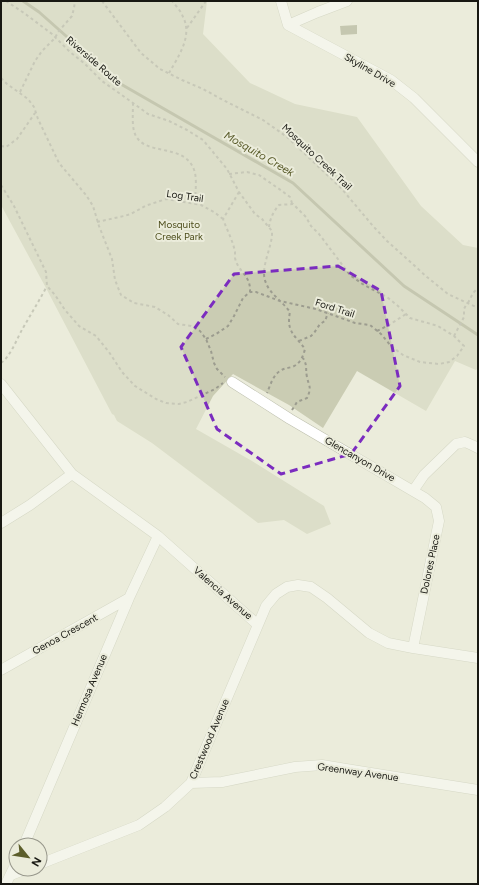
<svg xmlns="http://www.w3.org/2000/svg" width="479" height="885" font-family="Figtree,sans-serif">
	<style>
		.green { fill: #caccb3 }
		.water { fill: #989a7d }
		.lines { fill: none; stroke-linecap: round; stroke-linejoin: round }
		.stream { stroke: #989a7d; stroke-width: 3 }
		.street-casing { stroke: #bdbfae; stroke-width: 11 }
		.path { stroke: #9c9c8f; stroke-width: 2; stroke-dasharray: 3 3; stroke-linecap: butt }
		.street { stroke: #fff; stroke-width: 10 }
		.marked { fill: none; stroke: #7b2cbf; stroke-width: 3; stroke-dasharray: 8 5; stroke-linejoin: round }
		.labels { text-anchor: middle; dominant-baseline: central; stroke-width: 4; stroke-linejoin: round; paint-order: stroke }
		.street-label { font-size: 10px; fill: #181812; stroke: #ebecdb }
		.park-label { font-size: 10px; fill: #4f501e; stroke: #ebecdb }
		.water-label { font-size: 11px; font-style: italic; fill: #565826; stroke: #ebecdb }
	</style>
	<rect width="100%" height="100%" fill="#ebecdb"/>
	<path class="green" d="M1,1H207L203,34L250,83L295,104L357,117L421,206L463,245L478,248V368L476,370L455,361L426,411L357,371L323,428L289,405L233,374L213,396L196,429L252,461L324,506L331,524L307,534L284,520L258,523L152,443L117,421L114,415L112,414L46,288L1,205Z"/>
	<path class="water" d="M357,25V34L341,35L340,26Z"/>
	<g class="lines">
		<path class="stream" d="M23,1L39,12L119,83L293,183L404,286L478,335"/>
		<defs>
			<path id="street" d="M281,1L288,25L391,80L414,98L478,162
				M288,25L318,12L347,1
				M232,382L290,419L413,491L424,475L456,444L465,442L472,445L478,448
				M1,384L72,474L158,536L258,625
				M1,523L30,505L72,474
				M413,648L439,521L436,507L425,498L413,491
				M1,670L129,598
				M191,783L222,782L295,767L322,765L377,774L478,790
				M24,845L129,598L158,536
				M40,864L139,825L165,807L191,783L266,606L276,594L287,587L298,585L311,587L327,598L369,633L388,643L413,648L478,658
				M11,875L26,869
				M6,884L16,863"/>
		</defs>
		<use href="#street" class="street-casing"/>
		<path class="path" d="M6,1L24,13L52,34L70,52L84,63L102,81L133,103L148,114L169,121L187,130L203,140L227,169L239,192L255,214L262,219L272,231C273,247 259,268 266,283C270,294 283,302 290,312C286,332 295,335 305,349C303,357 300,364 292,367C288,368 284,368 280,371C273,375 270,386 267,393
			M102,1L141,53L160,69L182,80L203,89L223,100L263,120L287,137L341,188L373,226L387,241L427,277L448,294L478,308
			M187,28L206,1
			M169,73C178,57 193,36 183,17C181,11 176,6 172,1
			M1,78L7,84L28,99L34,107L38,119L59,163L86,195L93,206L99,226L112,259L115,280L121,295L134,303L155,307L168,315L178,324L191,326L200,331L206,339L211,351L214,363L217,369L225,377
			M20,92L35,61L42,51L55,38L58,32L72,16L74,8L75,1
			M133,103C133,111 132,124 134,131C141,159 187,140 195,173C197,183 195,194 195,204
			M1,146L6,147L17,139L35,113
			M229,174L247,172L259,175L282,191L290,197L292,203
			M1,185L14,206L46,272L47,286L55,295L65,310L79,326L96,336L109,352L122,372L135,386L156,399L166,403L179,404L187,402L200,396L215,389L223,383
			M239,192L223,219C227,230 233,241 235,252C235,254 235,256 235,258C238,272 251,275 250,292
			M97,222L124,216L131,214L145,206L166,199L201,205L214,212L223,219
			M468,303L473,293L478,288
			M377,331L389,325L406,314
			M454,336L464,317V309L467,303
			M206,339L216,334L228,326L234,316L243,298L250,292H256L280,301L316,309L355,323L370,325L381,334L391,346L403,355L420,362L439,364L449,362L457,356L464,346L454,336L438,326L410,318L398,306L387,297L364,285L350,275L319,234L311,226L306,217L293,204L279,205C273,212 270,219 269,227
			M299,341L311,336L314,333L320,324L325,321L328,313
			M1,363C11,356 17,338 23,328C31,314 39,301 47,286
			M292,410L297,402L307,398C312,387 309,387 307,377C305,368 308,367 303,358"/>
		<use href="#street" class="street"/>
	</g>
	<path d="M0 0H479V885H0ZM338,266L381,291L400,386L351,454L281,474L217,429L181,347L234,274Z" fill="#ebecdb" fill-opacity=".55" fill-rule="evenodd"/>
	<path class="marked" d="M338,266L381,291L400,386L351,454L281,474L217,429L181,347L234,274Z"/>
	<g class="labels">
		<g class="street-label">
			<text transform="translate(94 61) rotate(41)">Riverside Route</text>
			<text transform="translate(370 70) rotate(30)">Skyline Drive</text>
			<text transform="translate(317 157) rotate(43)">Mosquito Creek Trail</text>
			<text transform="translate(185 196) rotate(8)">Log Trail</text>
			<text transform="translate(335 308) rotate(18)">Ford Trail</text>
			<text transform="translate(360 459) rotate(30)">Glencanyon Drive</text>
			<text transform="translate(430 564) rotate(-78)">Dolores Place</text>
			<text transform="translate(223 593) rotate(41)">Valencia Avenue</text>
			<text transform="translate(65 634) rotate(-29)">Genoa Crescent</text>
			<text transform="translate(89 690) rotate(-67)">Hermosa Avenue</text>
			<text transform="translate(209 739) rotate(-67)">Crestwood Avenue</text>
			<text transform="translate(358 772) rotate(8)">Greenway Avenue</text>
		</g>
		<g class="park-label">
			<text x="179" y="224">Mosquito<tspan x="179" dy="12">Creek Park</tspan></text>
		</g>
		<g class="water-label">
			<text transform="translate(259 154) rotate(30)">Mosquito Creek</text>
		</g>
	</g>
	<rect width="479" height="885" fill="none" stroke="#181812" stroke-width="4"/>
	<g transform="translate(28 857) rotate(120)"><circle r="19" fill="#ebecdb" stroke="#97978b"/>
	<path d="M0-3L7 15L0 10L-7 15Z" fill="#5c5e2b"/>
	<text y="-6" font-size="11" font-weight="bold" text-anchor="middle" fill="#181812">N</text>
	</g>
</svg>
